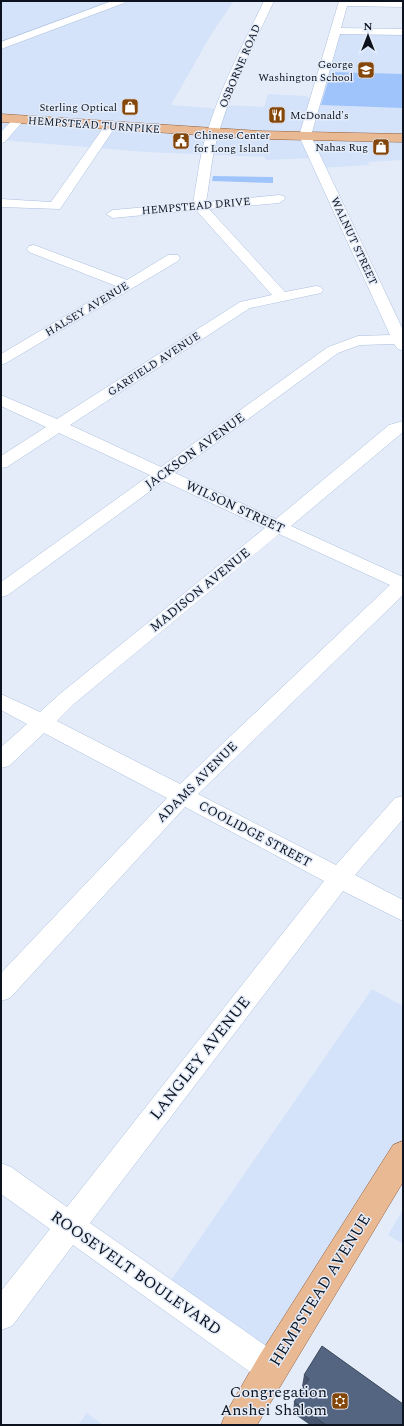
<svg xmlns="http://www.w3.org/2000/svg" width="404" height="1426" font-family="Spectral,serif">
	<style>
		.built { fill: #d4e3fa }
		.green { fill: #9fc3fb }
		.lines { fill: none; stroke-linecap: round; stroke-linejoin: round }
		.minor-casing { stroke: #abbfde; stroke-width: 1 }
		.major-casing { stroke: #92613d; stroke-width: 1 }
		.minor { fill: #fff; fill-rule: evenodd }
		.major { fill: #e9b994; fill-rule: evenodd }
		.wall { fill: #48576f }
		.building { fill: #546581; stroke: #3b475a }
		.labels { text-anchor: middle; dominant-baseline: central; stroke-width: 3; stroke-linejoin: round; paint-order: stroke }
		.far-poi-label { font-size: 11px; fill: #0c131e; stroke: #e4ecf9; text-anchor: end }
		.far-street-label { font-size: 11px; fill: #0c131e; stroke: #e4ecf9 }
		.street-label { font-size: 13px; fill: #0c131e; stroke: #e4ecf9 }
		.near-street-label { font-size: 16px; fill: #0c131e; stroke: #e4ecf9 }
		.near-poi-label { font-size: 16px; fill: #0c131e; stroke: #e4ecf9; text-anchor: end }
	</style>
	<rect width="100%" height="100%" fill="#e4ecf9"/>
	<path class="built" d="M1,1H234L212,33L171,105L223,109L224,105L264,107L268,94L306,96L319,106L340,32L403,34V160L368,162L369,165L321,168L315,158L266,160L264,157L146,152L1,140Z
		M372,989L403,1006V1147L269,1361L165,1289Z
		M403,1209V1244L388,1235Z
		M87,1413L103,1425H78Z"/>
	<path class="green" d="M331,72L403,74V108L321,105Z
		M213,176L273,177V183L212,181Z"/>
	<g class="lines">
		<defs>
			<path id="minor" d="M112,1H126L124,3L1,49V42Z
				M264,1H274C253,46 230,91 217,139C211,159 210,181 206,202L279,195L284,196L285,199L279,203L209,209L285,292L316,286L321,287L323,290L321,293L250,308L70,425L161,467L328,347L358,336L390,335L299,136L339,1H403V7L347,6L341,28L403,29V35L340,34L311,136L403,330V351L398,349L394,344L360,345L338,353L175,473L276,519L389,425L403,421V432L291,526L403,577V595L198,794L336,865L395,798L403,796V819L355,875L403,900V921L343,891L90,1223L282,1357L287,1368L282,1379L271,1384L260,1379L73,1245L12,1326L1,1330V1291L50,1229L1,1194V1163L11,1167L67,1207L324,881L185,807L10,998L1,1001V973L167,798L44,733L9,766L1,768V747L27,724L1,710V694L40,712L61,693L265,528L164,481L8,595L1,597V582L150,475L59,433L7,467L1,468V456L46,427L1,406V395L57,419L240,302L272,295L196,210L113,218L106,214L113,210L193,203C197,182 199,160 205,139C219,91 242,46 264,1ZM279,534L390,585L180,784L57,721L75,703Z
				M18,117L24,120L5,142L1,143V132L14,118Z
				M110,122L116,126L60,209L1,207V199L51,202L106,124Z
				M34,245L127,280L168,255H178L180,258L178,261L6,363L1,365V354L116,286L29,252L27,249L29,246Z"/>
			<path id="major" d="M1,114L260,131L403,134V142L260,139L1,122Z
				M403,1141V1182L257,1425H221L226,1413L259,1356L393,1145Z"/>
		</defs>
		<use href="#minor" class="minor-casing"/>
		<use href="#major" class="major-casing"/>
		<use href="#minor" class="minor"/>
		<use href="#major" class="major"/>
	</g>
	<path class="wall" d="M304,1375L403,1425H310L293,1413L294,1402L303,1387L302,1386Z"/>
	<path class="building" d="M322,1346L403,1404V1425H326L294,1402L309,1379L304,1375Z"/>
	<defs>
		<symbol id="school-square" viewBox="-11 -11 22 22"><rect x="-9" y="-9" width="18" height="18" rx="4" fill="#854709" stroke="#e4ecf9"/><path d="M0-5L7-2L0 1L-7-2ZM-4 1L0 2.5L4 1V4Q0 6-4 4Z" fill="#fff"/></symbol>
		<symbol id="shop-square" viewBox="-11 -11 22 22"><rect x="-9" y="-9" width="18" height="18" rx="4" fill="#854709" stroke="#e4ecf9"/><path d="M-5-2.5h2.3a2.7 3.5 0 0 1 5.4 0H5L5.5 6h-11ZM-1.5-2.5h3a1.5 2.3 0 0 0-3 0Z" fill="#fff"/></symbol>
		<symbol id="restaurant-square" viewBox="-11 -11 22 22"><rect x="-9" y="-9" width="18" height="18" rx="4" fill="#854709" stroke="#e4ecf9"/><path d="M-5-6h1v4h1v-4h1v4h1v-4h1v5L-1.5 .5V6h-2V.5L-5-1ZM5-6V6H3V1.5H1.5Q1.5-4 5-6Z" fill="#fff"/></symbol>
		<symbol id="civic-square" viewBox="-11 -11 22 22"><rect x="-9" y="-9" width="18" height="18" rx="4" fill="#854709" stroke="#e4ecf9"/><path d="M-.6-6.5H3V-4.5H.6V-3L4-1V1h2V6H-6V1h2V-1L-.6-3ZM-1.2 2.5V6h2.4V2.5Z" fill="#fff"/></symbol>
		<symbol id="synagogue-square" viewBox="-11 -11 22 22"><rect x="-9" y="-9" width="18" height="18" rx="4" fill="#854709" stroke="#e4ecf9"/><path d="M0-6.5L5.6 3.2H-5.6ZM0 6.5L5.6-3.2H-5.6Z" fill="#fff"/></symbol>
	</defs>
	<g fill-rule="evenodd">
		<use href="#school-square" x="356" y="60" width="20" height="20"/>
		<use href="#shop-square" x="120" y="97" width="20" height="20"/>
		<use href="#restaurant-square" x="267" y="105" width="20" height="20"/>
		<use href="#civic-square" x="171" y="131" width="20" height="20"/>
		<use href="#shop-square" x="371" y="137" width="20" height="20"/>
		<use href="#synagogue-square" x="330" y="1391" width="20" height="20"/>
	</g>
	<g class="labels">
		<g class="far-poi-label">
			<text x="353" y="64">George<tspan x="353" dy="13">Washington School</tspan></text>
			<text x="117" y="107">Sterling Optical</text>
			<text x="290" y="115" text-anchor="start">McDonald's</text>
			<text x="194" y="135" text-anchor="start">Chinese Center<tspan x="194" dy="13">for Long Island</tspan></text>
			<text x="368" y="147">Nahas Rug</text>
		</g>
		<g class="far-street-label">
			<text transform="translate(240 66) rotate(-67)">OSBORNE ROAD</text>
			<text transform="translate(94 125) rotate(4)">HEMPSTEAD TURNPIKE</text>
			<text transform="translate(196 206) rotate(-5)">HEMPSTEAD DRIVE</text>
			<text transform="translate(354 241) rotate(65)">WALNUT STREET</text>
			<text transform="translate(87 309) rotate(-31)">HALSEY AVENUE</text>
			<text transform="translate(154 364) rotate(-33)">GARFIELD AVENUE</text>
		</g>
		<g class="street-label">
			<text transform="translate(195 451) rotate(-36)">JACKSON AVENUE</text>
			<text transform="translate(235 507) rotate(25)">WILSON STREET</text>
			<text transform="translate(200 590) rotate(-39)">MADISON AVENUE</text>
			<text transform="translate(197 782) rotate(-45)">ADAMS AVENUE</text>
			<text transform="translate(255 834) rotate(28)">COOLIDGE STREET</text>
		</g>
		<g class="near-street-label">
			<text transform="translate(200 1058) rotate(-52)">LANGLEY AVENUE</text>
			<text transform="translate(136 1273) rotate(35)">ROOSEVELT BOULEVARD</text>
			<text transform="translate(320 1290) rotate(-58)">HEMPSTEAD AVENUE</text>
		</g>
		<g class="near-poi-label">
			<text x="327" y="1392">Congregation<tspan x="327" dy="18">Anshei Shalom</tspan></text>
		</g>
	</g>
	<rect width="404" height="1426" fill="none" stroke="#0c131e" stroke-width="4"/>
	<g transform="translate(368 36)" stroke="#e4ecf9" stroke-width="3" paint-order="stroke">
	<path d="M0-3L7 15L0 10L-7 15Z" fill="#0c131e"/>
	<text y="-6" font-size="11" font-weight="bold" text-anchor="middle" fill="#0c131e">N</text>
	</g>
</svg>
